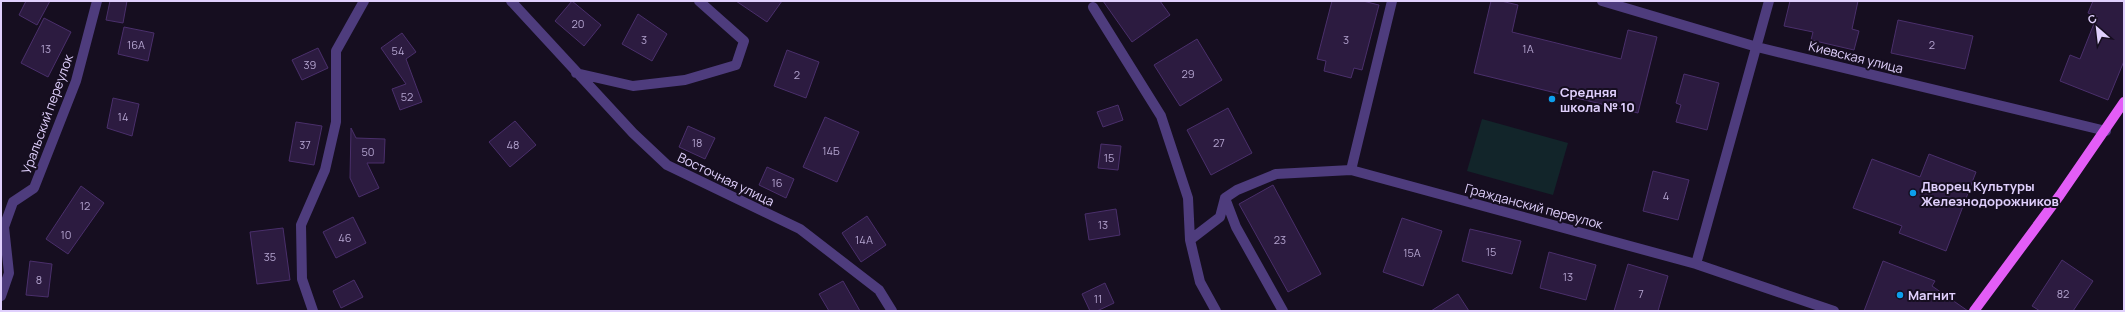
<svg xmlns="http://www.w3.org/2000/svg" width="2125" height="312" font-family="Manrope,sans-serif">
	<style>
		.green { fill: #12252a }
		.building { fill: #2c1b40; stroke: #4a2f6b }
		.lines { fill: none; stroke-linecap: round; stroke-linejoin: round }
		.service { stroke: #4e3c7d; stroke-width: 10 }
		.minor { stroke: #4e3c7d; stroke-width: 10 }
		.primary { stroke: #e35df7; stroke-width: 10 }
		.poi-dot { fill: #0c9eec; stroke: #160e20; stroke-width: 1.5 }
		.labels { text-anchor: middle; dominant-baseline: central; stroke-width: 4; stroke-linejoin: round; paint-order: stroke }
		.number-label { font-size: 11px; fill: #b3a3ce }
		.street-label { font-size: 13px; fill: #e0d0fd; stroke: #160e20 }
		.poi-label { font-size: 13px; font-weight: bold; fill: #e0d0fd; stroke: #160e20; text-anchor: start }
	</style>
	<rect width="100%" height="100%" fill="#160e20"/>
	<path class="green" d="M1482,119L1568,143L1553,195L1467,171Z"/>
	<path class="building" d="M26,1H50L37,25L19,15Z
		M110,1H127L123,23L106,20Z
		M572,1L601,25L584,46L555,21Z
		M736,1H782L767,22Z
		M1103,1H1160L1170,15L1132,42Z
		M1332,1H1363L1379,5L1362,70L1354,68L1351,78L1324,71L1326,61L1317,59Z
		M1491,1H1501L1518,5L1512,32L1621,59L1628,30L1657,37L1638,113L1474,73Z
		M1790,1H1858L1852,29L1859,31L1854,50L1811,40L1813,32L1784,26Z
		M2093,1H2124V61L2108,100L2060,81L2070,55L2080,59L2097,16L2088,13Z
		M638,14L667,34L652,61L622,44Z
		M44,18L71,32L48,77L21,63Z
		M1898,20L1973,36L1965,69L1891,53Z
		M124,27L154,33L148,61L118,54Z
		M402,33L416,52L406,59L422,102L400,110L392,89L406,84L381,48Z
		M1197,39L1222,80L1180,106L1154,65Z
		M318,48L328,68L302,80L292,60Z
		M787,50L819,62L806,98L774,86Z
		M1684,74L1719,83L1707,130L1676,122L1681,105L1676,103Z
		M113,98L139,104L132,136L107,128Z
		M1118,105L1123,120L1103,127L1097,112Z
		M1228,108L1252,153L1211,175L1187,130Z
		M825,117L859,132L837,182L803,167Z
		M515,121L536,145L510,167L489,142Z
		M296,122L322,126L314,165L289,161Z
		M688,126L715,138L705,159L679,147Z
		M351,128L356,138L385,139L384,163H367L379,188L359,197L350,178Z
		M1101,144L1121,146L1118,170L1098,168Z
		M1929,154L1976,172L1946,251L1899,233L1902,226L1853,208L1872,159L1920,177Z
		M767,167L794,179L786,198L759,185Z
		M1653,171L1689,180L1678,220L1643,211Z
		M1273,185L1321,274L1288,292L1239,204Z
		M81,186L104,203L68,254L46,239Z
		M1116,209L1120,235L1089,240L1085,214Z
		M867,216L886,245L861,262L842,233Z
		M353,217L366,243L336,258L323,232Z
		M1402,218L1442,231L1423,286L1383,272Z
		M283,228L290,280L257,284L250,232Z
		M1470,229L1521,241L1512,274L1462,261Z
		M1549,252L1596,265L1586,300L1540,288Z
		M2062,260L2093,281L2073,311H2040L2032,306Z
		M30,261L52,264L48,297L26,295Z
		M1883,261L1935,281L1932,286L1968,311H1864Z
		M1628,264L1668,276L1658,311H1614Z
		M354,280L363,297L341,308L333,291Z
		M843,281L860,311H829L819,294Z
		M1105,283L1114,303L1097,311H1090L1082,294Z
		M1458,294L1469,311H1431Z"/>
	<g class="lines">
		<path class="service" d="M1351,170L1392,1"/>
		<path class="minor" d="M511,1L633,133L667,165L800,229L879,290L892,311
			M1602,1L1757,47L2106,131
			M1093,7L1161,116L1188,198L1190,240L1220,217L1225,198
			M576,73L633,86L685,80L736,65L744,41L699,1
			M1190,240L1200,282L1216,311
			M1696,264L1769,1
			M1,296L9,273L4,227L13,202L34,188L76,81L97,1
			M313,311L302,279L301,225L325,170L336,122V51L364,1
			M1283,311L1236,227L1225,198L1237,190L1276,174L1351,170L1696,264L1834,311"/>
		<path class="primary" d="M1974,311L2060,195L2124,102"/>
	</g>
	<g class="poi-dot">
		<circle cx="1552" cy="99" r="4"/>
		<circle cx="1913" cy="193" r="4"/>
		<circle cx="1900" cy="295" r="4"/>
	</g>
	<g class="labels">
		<g class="number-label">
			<text x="578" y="23">20</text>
			<text x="644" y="39">3</text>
			<text x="1346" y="39">3</text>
			<text x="136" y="44">16А</text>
			<text x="1932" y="44">2</text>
			<text x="46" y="48">13</text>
			<text x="1528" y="48">1А</text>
			<text x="398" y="50">54</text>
			<text x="310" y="64">39</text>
			<text x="1188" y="73">29</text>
			<text x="797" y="74">2</text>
			<text x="407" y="96">52</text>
			<text x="123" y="116">14</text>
			<text x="697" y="142">18</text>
			<text x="1219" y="142">27</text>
			<text x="305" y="144">37</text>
			<text x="513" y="144">48</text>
			<text x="831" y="150">14Б</text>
			<text x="368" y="151">50</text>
			<text x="1109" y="157">15</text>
			<text x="777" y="182">16</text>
			<text x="1666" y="195">4</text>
			<text x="85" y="205">12</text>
			<text x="1103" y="224">13</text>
			<text x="66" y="234">10</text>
			<text x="345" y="237">46</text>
			<text x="864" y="239">14А</text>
			<text x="1280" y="239">23</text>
			<text x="1491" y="251">15</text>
			<text x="1412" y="252">15А</text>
			<text x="270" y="256">35</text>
			<text x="1568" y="276">13</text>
			<text x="39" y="279">8</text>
			<text x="1641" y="293">7</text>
			<text x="2063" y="293">82</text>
			<text x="1098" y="298">11</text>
		</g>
		<g class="street-label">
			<text transform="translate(1856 57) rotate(14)">Киевская улица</text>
			<text transform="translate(47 114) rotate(-70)">Уральский переулок</text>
			<text transform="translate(726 179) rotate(26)">Восточная улица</text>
			<text transform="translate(1534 206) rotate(15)">Гражданский переулок</text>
		</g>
		<g class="poi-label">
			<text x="1560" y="92">Средняя<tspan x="1560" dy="15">школа № 10</tspan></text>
			<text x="1921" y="186">Дворец Культуры<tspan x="1921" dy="15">Железнодорожников</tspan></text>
			<text x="1908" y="295">Магнит</text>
		</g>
	</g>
	<rect width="2125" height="312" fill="none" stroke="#e0d0fd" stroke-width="4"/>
	<g transform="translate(2097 28) rotate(332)" stroke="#160e20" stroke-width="3" paint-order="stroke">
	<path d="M0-3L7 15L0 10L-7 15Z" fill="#e0d0fd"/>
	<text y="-6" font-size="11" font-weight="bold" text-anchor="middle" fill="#e0d0fd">С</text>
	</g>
</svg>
